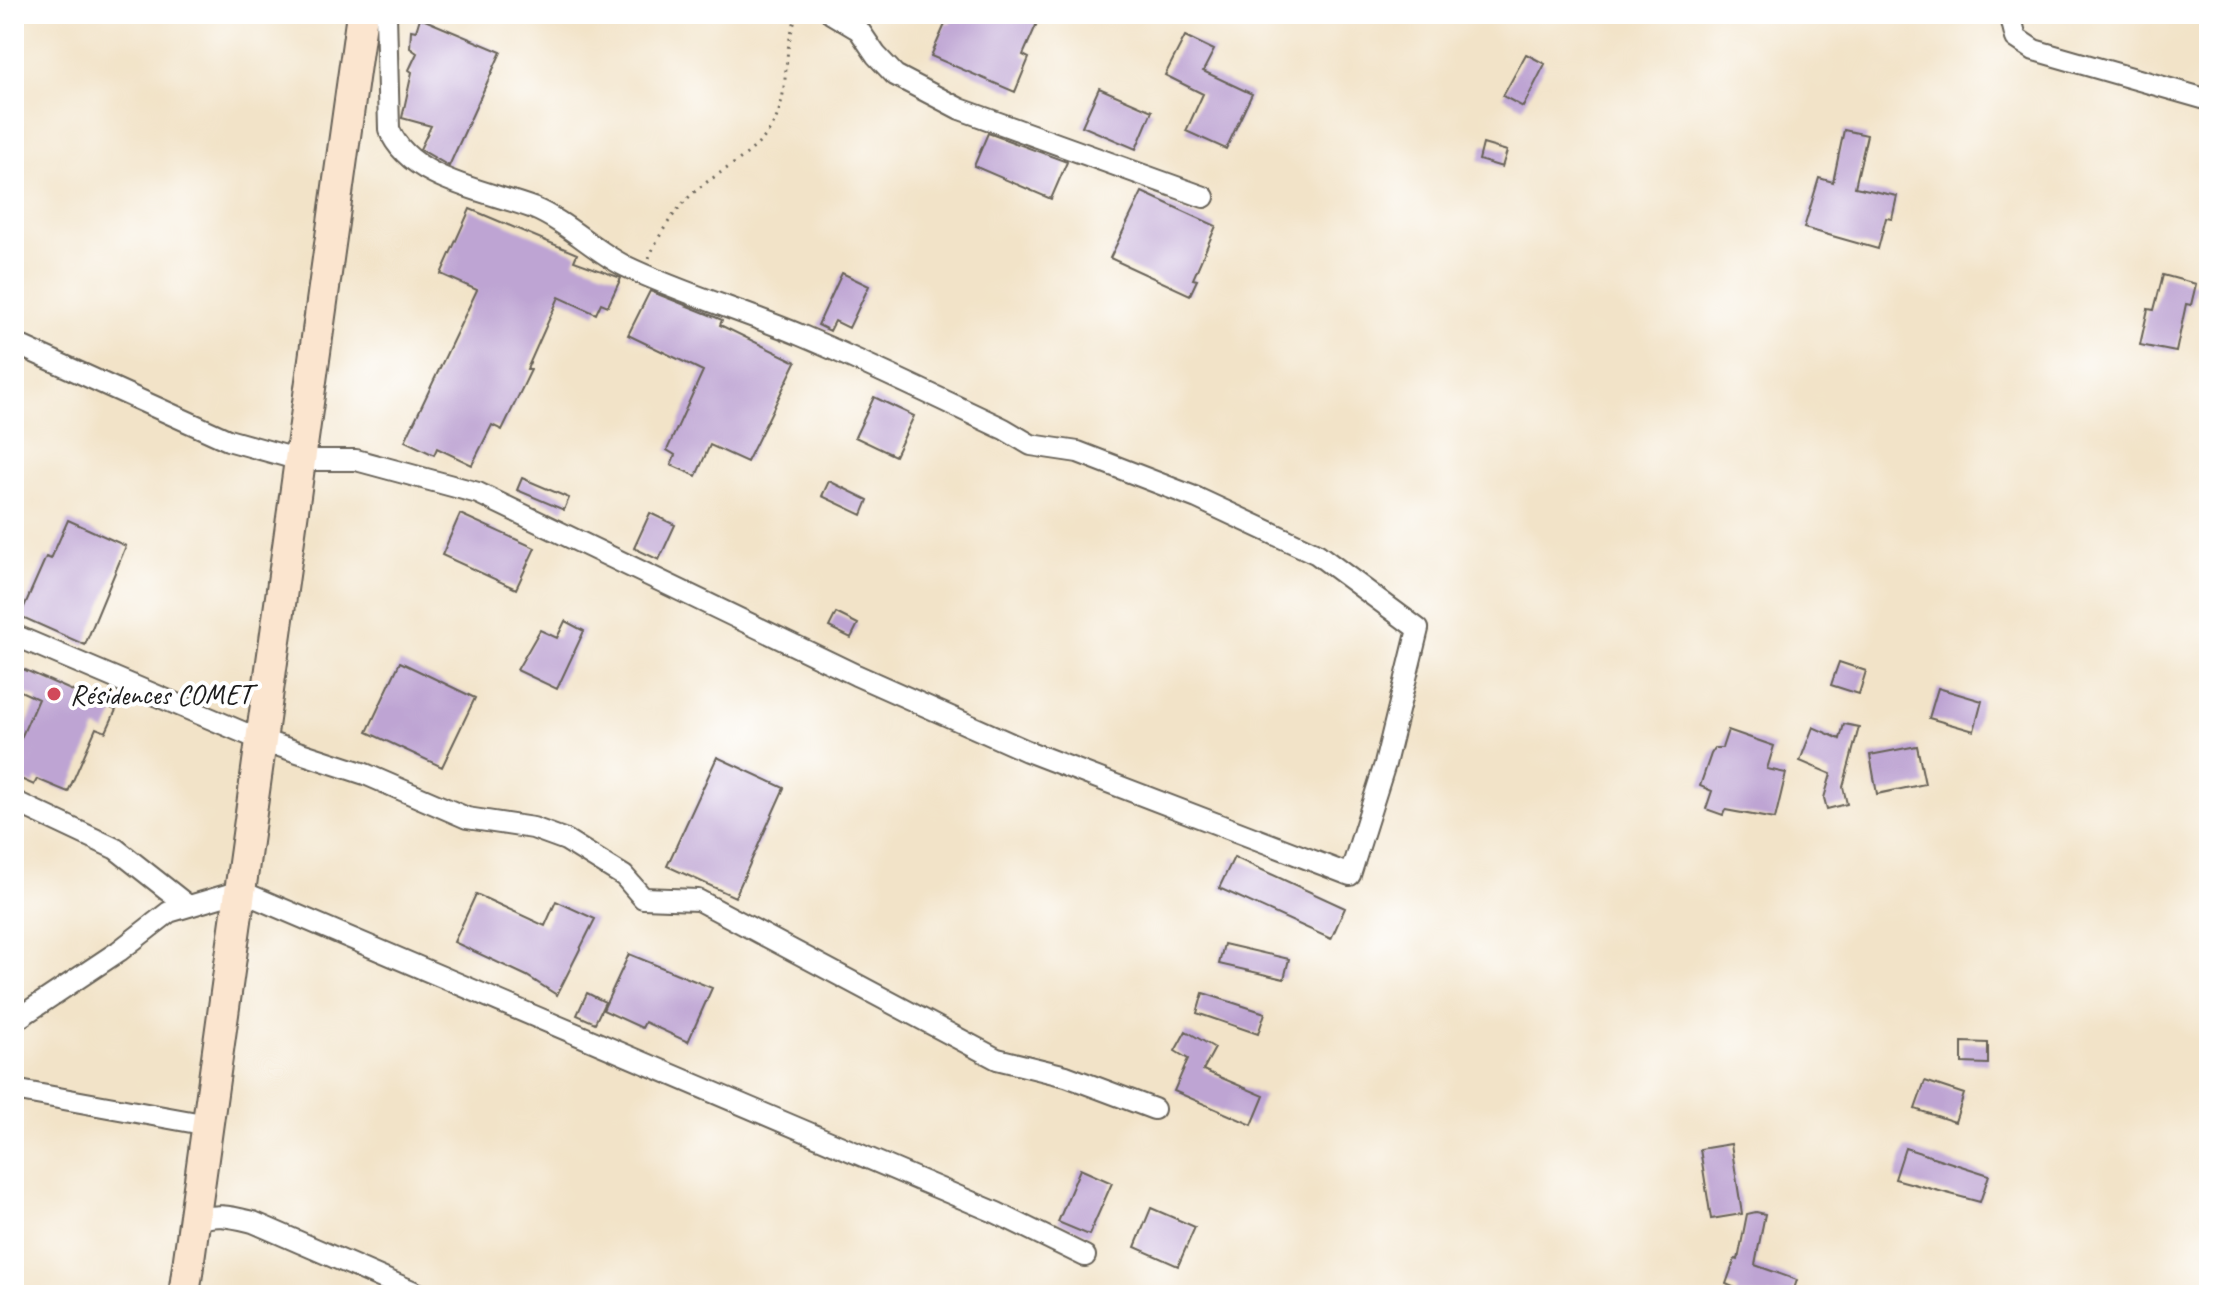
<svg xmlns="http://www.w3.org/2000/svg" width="2223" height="1309" font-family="Caveat,sans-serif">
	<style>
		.building { fill: #bea4d3 }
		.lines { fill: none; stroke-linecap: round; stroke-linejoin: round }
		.street-casing { stroke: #676258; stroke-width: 24 }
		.secondary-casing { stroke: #676258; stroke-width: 34 }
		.path { stroke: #676258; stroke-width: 3; stroke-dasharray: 2 6; stroke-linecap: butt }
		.street { stroke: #fff; stroke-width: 20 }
		.secondary { stroke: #fbe5cf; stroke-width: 30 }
		.poi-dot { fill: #d1495b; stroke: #fff; stroke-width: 3 }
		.labels { text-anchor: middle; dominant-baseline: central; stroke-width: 8; stroke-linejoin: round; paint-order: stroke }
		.poi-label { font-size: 28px; fill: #1c1c1c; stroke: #fff; text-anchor: start }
	</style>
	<rect width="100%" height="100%" fill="#fff"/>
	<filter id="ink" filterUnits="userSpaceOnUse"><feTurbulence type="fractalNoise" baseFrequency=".0125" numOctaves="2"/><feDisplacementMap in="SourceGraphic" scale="16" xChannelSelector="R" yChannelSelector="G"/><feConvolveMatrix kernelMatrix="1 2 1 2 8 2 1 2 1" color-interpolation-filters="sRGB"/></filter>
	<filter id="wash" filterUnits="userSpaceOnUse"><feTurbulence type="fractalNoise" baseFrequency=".006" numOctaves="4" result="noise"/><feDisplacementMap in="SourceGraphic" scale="32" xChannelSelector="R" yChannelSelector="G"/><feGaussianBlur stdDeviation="1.8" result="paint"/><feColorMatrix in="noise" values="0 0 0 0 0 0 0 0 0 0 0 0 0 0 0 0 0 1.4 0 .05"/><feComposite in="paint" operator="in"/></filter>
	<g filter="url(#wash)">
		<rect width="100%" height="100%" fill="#f2e3c8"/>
		<g id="blocks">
			<path class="building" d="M954,14H1041L1023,55L1029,58L1015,92L931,56L946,22L950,23Z
				M420,18L501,52L449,166L420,149L431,126L402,118L412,72L409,70L417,53L410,48L411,30L416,31Z
				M1185,36L1214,50L1203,71L1252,94L1226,149L1186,131L1203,94L1165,75Z
				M1526,54L1545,64L1523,107L1503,96Z
				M1099,88L1152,111L1136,149L1082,126Z
				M1844,130L1867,135L1855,187L1897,196L1892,219L1886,218L1878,249L1804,228L1819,178L1833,182Z
				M988,133L1067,162L1051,199L974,166Z
				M1483,144L1507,151L1502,167L1479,160Z
				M1142,192L1216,226L1193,279L1197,280L1190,295L1110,258Z
				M470,209L577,254L574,261L621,278L608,306L601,303L596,314L559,297L527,369L531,370L502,430L492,425L472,465L437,448L434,455L405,441L477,290L441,274Z
				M842,273L869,286L849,328L835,321L830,331L818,325Z
				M2163,275L2196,284L2191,305L2186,304L2176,352L2140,345L2148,309L2154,310Z
				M650,291L715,317L722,320L720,325L796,362L747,462L710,445L696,476L671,465L675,455L667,450L703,371L628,335Z
				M874,397L914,416L895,456L855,437Z
				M522,478L569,498L564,510L517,490Z
				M829,481L868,500L862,515L822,496Z
				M650,513L675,525L659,560L634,548Z
				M460,514L535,548L516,589L442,555Z
				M68,520L126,546L85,645L20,616L46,557L51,559Z
				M836,613L858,624L851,638L829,627Z
				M565,621L584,631L557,689L517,670L540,630L557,638Z
				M400,662L475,698L442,767L367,732Z
				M1839,662L1866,671L1859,694L1831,685Z
				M14,665L116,710L106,732L96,728L68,792L37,779L34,785L14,776V754L38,699L14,688Z
				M1938,688L1982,701L1974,731L1929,718Z
				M1844,724L1859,727L1843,787L1847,804L1827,809L1824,798L1831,774L1800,761L1813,727L1840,739Z
				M1728,730L1774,746L1767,769L1786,773L1775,819L1725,810L1723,815L1706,809L1712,791L1700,786L1711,754L1715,748H1722Z
				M1917,746L1925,784L1877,794L1870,755Z
				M717,757L784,788L735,897L667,866Z
				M1234,857L1345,908L1331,939L1219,888Z
				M476,894L545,926L556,901L595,919L557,995L527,976L454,942Z
				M1224,944L1289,959L1284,979L1219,964Z
				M629,954L712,988L688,1042L645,1022L642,1028L603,1010Z
				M587,993L605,1002L595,1023L577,1015Z
				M1203,993L1265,1013L1258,1034L1197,1013Z
				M1186,1031L1215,1048L1203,1070L1264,1096L1252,1125L1174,1091L1188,1059L1175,1051Z
				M1962,1042L1988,1043V1064L1962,1063Z
				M1925,1081L1964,1094L1955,1122L1915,1109Z
				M1731,1144L1742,1214L1711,1219L1700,1149Z
				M1905,1148L1989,1175L1980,1202L1895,1179Z
				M1080,1169L1112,1183L1089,1235L1058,1222Z
				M1151,1208L1195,1227L1178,1266L1135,1247Z
				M1756,1212L1765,1214L1755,1265L1797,1280L1792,1295H1736L1738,1289L1726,1284L1735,1259L1738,1260L1747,1214Z"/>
		</g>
	</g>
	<g filter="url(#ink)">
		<use href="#blocks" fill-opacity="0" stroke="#676258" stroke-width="2"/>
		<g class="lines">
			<defs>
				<path id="street" d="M832,14L859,30L876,55L895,75L960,109L1204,197
					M2010,14L2016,38L2034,50L2209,100
					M14,343L228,440L300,460H356L478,493L856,675L1027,751L1350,875L1385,764L1418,629L1317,554L1197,498L1078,452L1031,445L1004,429C936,397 869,364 800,335C743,311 681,293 625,266C593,250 567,222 533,208C488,191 409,180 389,129L386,14
					M14,635L261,740L365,774L467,818L533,828L566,840L624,876L643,898L698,900L997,1059L1066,1076L1154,1109
					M14,801L116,849L187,905
					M14,1021L119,951L169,912L240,891L997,1213L1085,1256
					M14,1090L208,1125
					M195,1222C214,1212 232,1217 253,1222L421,1295"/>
				<path id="secondary" d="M184,1295L362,14"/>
			</defs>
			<use href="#street" class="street-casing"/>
			<use href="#secondary" class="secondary-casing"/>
			<path class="path" d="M649,258C659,233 678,205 699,188C723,169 760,151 774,123C791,89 781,48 798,14"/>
			<use href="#street" class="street"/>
			<use href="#secondary" class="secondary"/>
		</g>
	</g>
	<circle class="poi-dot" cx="54" cy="694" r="8"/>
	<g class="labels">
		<g class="poi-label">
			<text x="70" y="694">Résidences COMET</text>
		</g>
	</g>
	<rect width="2223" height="1309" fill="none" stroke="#fff" stroke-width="48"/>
</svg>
